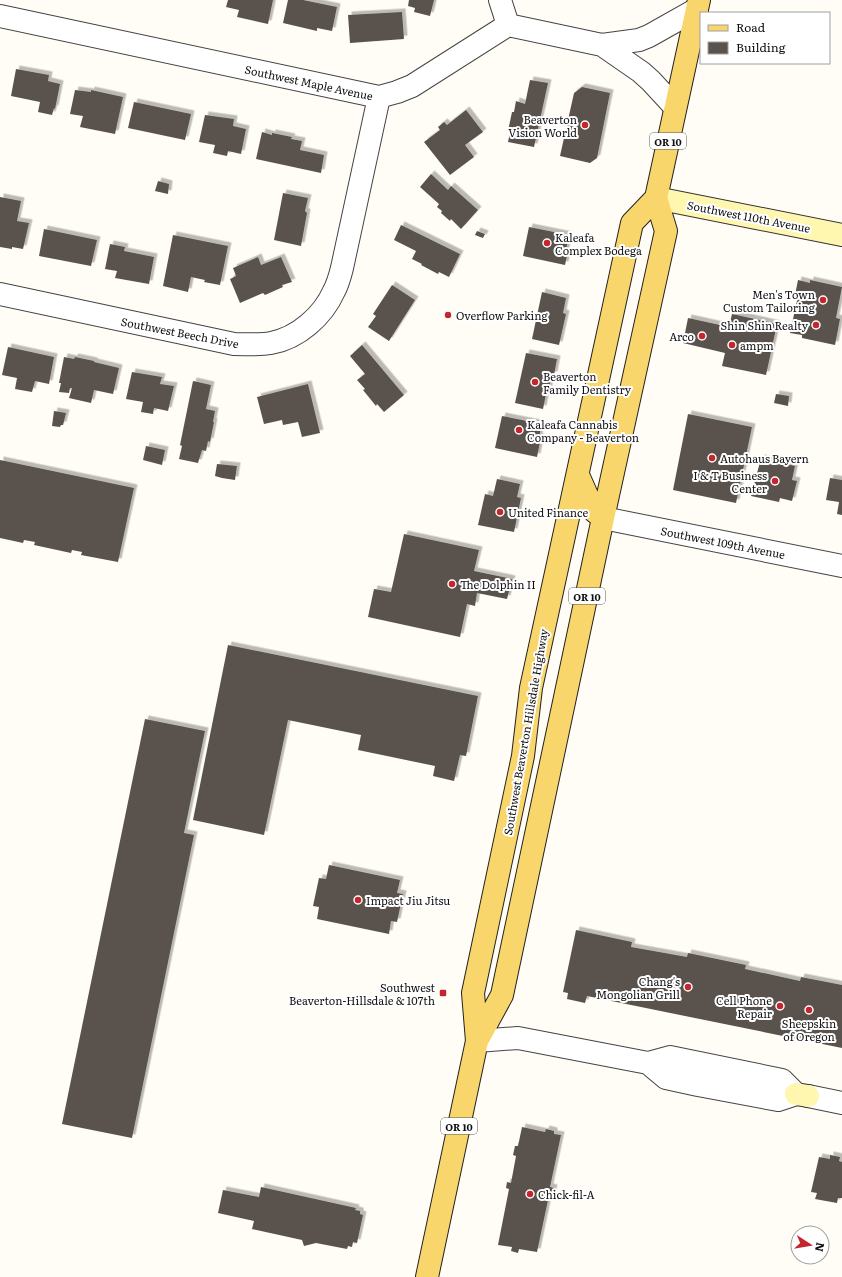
<svg xmlns="http://www.w3.org/2000/svg" width="842" height="1277" font-family="Literata,serif">
	<style>
		.building { fill: #5a524d; filter: url(#shadow) }
		.lines { fill: none; stroke-linecap: round; stroke-linejoin: round }
		.street-casing { stroke: #444; stroke-width: 24 }
		.secondary-casing { stroke: #333; stroke-width: 24 }
		.primary-casing { stroke: #222; stroke-width: 24 }
		.street { stroke: #fff; stroke-width: 22 }
		.secondary { stroke: #fff6b0; stroke-width: 22 }
		.primary { stroke: #f9d66b; stroke-width: 22 }
		.poi-dot { fill: #c4262e; stroke: #fff; stroke-width: 1.5 }
		.labels { text-anchor: middle; dominant-baseline: central; stroke-width: 4; stroke-linejoin: round; paint-order: stroke }
		.shield { fill: #fff; stroke: #585858; stroke-width: 1 }
		.shield-label { font-size: 10px; font-weight: bold; fill: #111 }
		.street-label { font-size: 11px; fill: #111; stroke: #fff }
		.poi-label { font-size: 11px; fill: #111; stroke: #fff; text-anchor: start }
	</style>
	<defs>
		<filter id="shadow"><feDropShadow dx="3.5" dy="-3.5" stdDeviation="0" flood-color="#0004"/></filter>
	</defs>
	<rect width="100%" height="100%" fill="#fffdf5"/>
	<path class="building" d="M228,0H273L268,24L237,17L239,10L226,7Z
		M288,0H303L337,7L332,31L317,28V31L283,23Z
		M409,0H434L430,16L414,12L415,8L408,6Z
		M402,12L404,39L350,43L348,15Z
		M16,69L49,75L48,81L60,84L55,109L54,108L52,115L38,112L40,102L11,96Z
		M530,80L548,83L534,147L508,142L510,132L508,131L512,112H514L516,101L525,104Z
		M582,87L610,93L597,158L590,163L560,156L574,93Z
		M75,90L91,92V90L123,97L115,134L80,127L83,116L70,114Z
		M134,102L191,114L185,140L128,128Z
		M466,110L483,132L465,145L474,157L450,175L424,142L440,130L438,127L444,122L447,125Z
		M205,115L234,119L233,126L246,129L241,154L228,151L227,156L213,153L215,145L199,142Z
		M262,132L272,135V133L292,137L291,139L302,141L300,150L324,155L321,173L256,159Z
		M431,174L448,190L451,186L478,210L461,229L451,219L450,221L441,213L442,211L437,207L439,204L420,187Z
		M158,181L169,184L168,194L155,191Z
		M283,193L308,198L305,211L307,213L301,246L274,240Z
		M0,197L21,201L17,221L29,223L23,249L12,247V249L0,247Z
		M401,225L460,254L449,277L439,272L438,274L421,265L422,264L412,259L416,251L394,240Z
		M529,227L569,235L566,251H568L565,265L523,256Z
		M44,229L97,240L91,266L39,256Z
		M477,231L485,234L483,238L475,235Z
		M173,235L228,246L220,285L204,282L205,280L191,277L188,292L163,286Z
		M110,244L125,247L124,251L154,257L149,284L115,278L117,271L105,269Z
		M258,257L261,265L281,257L292,282L282,285L283,287L265,295L263,293L240,303L230,279L236,276L233,268Z
		M798,280L810,283V280L842,287L836,318L840,319L835,345L802,338V335L790,333L798,296L795,295Z
		M392,285L415,300L389,341L368,327L376,316L373,314Z
		M542,292L566,298L563,313L566,314L559,345L532,339Z
		M732,314L777,324L766,375L722,366L725,353L683,343L688,318L729,327Z
		M362,345L404,395L384,412L377,404L376,406L363,390L365,389L357,380L365,374L350,356Z
		M8,347L54,357L49,384L35,381L32,392L15,389L17,378L2,375Z
		M526,353L557,359L554,375H551L549,389H547L543,409L515,403Z
		M64,357L74,359L75,357L94,361V362L119,368L113,394L94,390L91,403L69,398L72,388H70L69,393L59,392L61,383H59Z
		M132,372L162,377L160,384L174,386L168,411L154,408L153,414L141,412L143,402L126,399Z
		M193,381L211,385L206,409L215,411L213,422H214L210,442L208,441L206,451L202,450L198,463L179,459L182,446L180,445Z
		M308,384L320,433L302,437L298,422L283,425L282,420L264,424L257,397Z
		M776,394L789,396L788,406L774,403Z
		M54,411L66,413L63,425H61L60,427L52,426Z
		M688,414L752,427L736,503L673,490Z
		M502,416L542,424L539,437H541L537,457L495,448Z
		M146,446L165,450L162,465L143,460Z
		M761,458L795,466L792,480L797,481L792,501L780,498L779,502L751,496Z
		M0,460L134,488L118,562L81,555L82,552L72,550L71,553L34,545L35,542L24,540L23,543L0,538Z
		M217,464L237,466L235,480L222,478L215,476Z
		M830,478L842,480V515L837,514L839,502L826,500Z
		M497,479L520,484L517,497L521,498L514,532L478,525L485,494L493,496Z
		M404,534L479,550L474,571L512,579L507,599L477,593L475,606L467,604L460,637L368,617L374,589L391,592Z
		M228,645L478,696L466,756L460,755L454,781L433,776L435,766L358,750L361,735L288,720L264,835L193,820Z
		M145,719L205,731L184,833L194,835L132,1138L62,1124Z
		M329,865L400,880L397,893L403,894L397,922L391,921L389,934L317,919L319,907L313,906L319,878L326,879Z
		M576,930L632,942L631,947L687,957L688,953L746,965L745,969L800,981L801,977L842,985V1048L587,996L585,1003L567,999L568,993L563,992Z
		M522,1127L545,1132L546,1129L554,1131V1134L561,1135L550,1187L554,1188L551,1201L548,1200L537,1252L519,1249L518,1253L511,1251L512,1247L498,1245L509,1189L506,1188L507,1182L511,1183L516,1156L513,1155L515,1146H518Z
		M830,1155L840,1157L839,1161L842,1162V1198H838L837,1203L815,1199L817,1193L811,1192L819,1157L830,1159Z
		M261,1187L356,1208L355,1210L360,1211V1214L363,1215L357,1243L353,1242L352,1247L348,1246L347,1249L316,1243L304,1246L302,1240L252,1229L254,1221L218,1213L223,1190L259,1197Z"/>
	<g class="lines">
		<defs>
			<path id="street" d="M500,0L508,25
				M0,16L379,97L397,92L412,86L508,25L602,45L641,72L651,81L675,107
				M602,45L639,40L649,36L697,9
				M0,294L234,344C247,344 259,345 271,343C298,338 323,316 334,291C338,284 340,276 342,268L379,97
				M603,518L842,566
				M477,1041L518,1038L648,1063L670,1057L782,1080L796,1094L778,1100L698,1085L666,1078L648,1063
				M808,1096L842,1103"/>
			<path id="secondary" d="M656,198L842,235
				M796,1094L808,1096"/>
			<path id="primary" d="M578,475L594,511L603,518
				M477,1041L473,993L523,756L531,688L632,223L656,198
				M427,1277L477,1041L502,995L603,518L666,231L656,198L699,0"/>
		</defs>
		<use href="#street" class="street-casing"/>
		<use href="#secondary" class="secondary-casing"/>
		<use href="#primary" class="primary-casing"/>
		<use href="#street" class="street"/>
		<use href="#secondary" class="secondary"/>
		<use href="#primary" class="primary"/>
	</g>
	<g class="poi-dot">
		<circle cx="585" cy="125" r="4"/>
		<circle cx="547" cy="243" r="4"/>
		<circle cx="823" cy="300" r="4"/>
		<circle cx="448" cy="315" r="4"/>
		<circle cx="816" cy="325" r="4"/>
		<circle cx="702" cy="336" r="4"/>
		<circle cx="732" cy="345" r="4"/>
		<circle cx="535" cy="382" r="4"/>
		<circle cx="519" cy="430" r="4"/>
		<circle cx="712" cy="458" r="4"/>
		<circle cx="775" cy="481" r="4"/>
		<circle cx="500" cy="512" r="4"/>
		<circle cx="452" cy="584" r="4"/>
		<circle cx="358" cy="900" r="4"/>
		<circle cx="688" cy="987" r="4"/>
		<rect x="439" y="989" width="8" height="8" rx="2"/>
		<circle cx="780" cy="1006" r="4"/>
		<circle cx="809" cy="1010" r="4"/>
		<circle cx="530" cy="1194" r="4"/>
	</g>
	<g class="labels">
		<g class="shield">
			<rect x="650" y="133" width="36" height="16" rx="3"/>
			<rect x="569" y="588" width="36" height="16" rx="3"/>
			<rect x="441" y="1118" width="36" height="16" rx="3"/>
		</g>
		<g class="shield-label">
			<text x="668" y="141">OR 10</text>
			<text x="587" y="596">OR 10</text>
			<text x="459" y="1126">OR 10</text>
		</g>
		<g class="street-label">
			<text transform="translate(309 82) rotate(12)">Southwest Maple Avenue</text>
			<text transform="translate(749 216) rotate(11)">Southwest 110th Avenue</text>
			<text transform="translate(180 332) rotate(11)">Southwest Beech Drive</text>
			<text transform="translate(723 542) rotate(11)">Southwest 109th Avenue</text>
			<text transform="translate(525 732) rotate(-80)">Southwest Beaverton Hillsdale Highway</text>
		</g>
		<g class="poi-label">
			<text x="577" y="119" text-anchor="end">Beaverton<tspan x="577" dy="13">Vision World</tspan></text>
			<text x="555" y="237">Kaleafa<tspan x="555" dy="13">Complex Bodega</tspan></text>
			<text x="815" y="294" text-anchor="end">Men's Town<tspan x="815" dy="13">Custom Tailoring</tspan></text>
			<text x="456" y="315">Overflow Parking</text>
			<text x="808" y="325" text-anchor="end">Shin Shin Realty</text>
			<text x="694" y="336" text-anchor="end">Arco</text>
			<text x="740" y="345">ampm</text>
			<text x="543" y="376">Beaverton<tspan x="543" dy="13">Family Dentistry</tspan></text>
			<text x="527" y="424">Kaleafa Cannabis<tspan x="527" dy="13">Company - Beaverton</tspan></text>
			<text x="720" y="458">Autohaus Bayern</text>
			<text x="767" y="475" text-anchor="end">I &amp; T Business<tspan x="767" dy="13">Center</tspan></text>
			<text x="508" y="512">United Finance</text>
			<text x="460" y="584">The Dolphin II</text>
			<text x="366" y="900">Impact Jiu Jitsu</text>
			<text x="680" y="981" text-anchor="end">Chang's<tspan x="680" dy="13">Mongolian Grill</tspan></text>
			<text x="435" y="987" text-anchor="end">Southwest<tspan x="435" dy="13">Beaverton-Hillsdale &amp; 107th</tspan></text>
			<text x="772" y="1000" text-anchor="end">Cell Phone<tspan x="772" dy="13">Repair</tspan></text>
			<text x="809" y="1023" text-anchor="middle">Sheepskin<tspan x="809" dy="13">of Oregon</tspan></text>
			<text x="538" y="1194">Chick-fil-A</text>
		</g>
	</g>
	<rect x="700" y="12" width="130" height="52" fill="#ffffff" stroke="#a0a0a0"/>
	<rect x="708" y="25" width="20" height="6" fill="#f9d66b" stroke="#a0a0a0"/>
	<text x="736" y="32" font-size="12" fill="#111111">Road</text>
	<rect x="708" y="42" width="20" height="12" fill="#5a524d" stroke="#a0a0a0"/>
	<text x="736" y="52" font-size="12" fill="#111111">Building</text>
	<g transform="translate(810 1245) rotate(102)"><circle r="19" fill="#ffffff" stroke="#a0a0a0"/>
	<path d="M0-3L7 15L0 10L-7 15Z" fill="#c4262e"/>
	<text y="-6" font-size="11" font-weight="bold" text-anchor="middle" fill="#111111">N</text>
	</g>
</svg>
